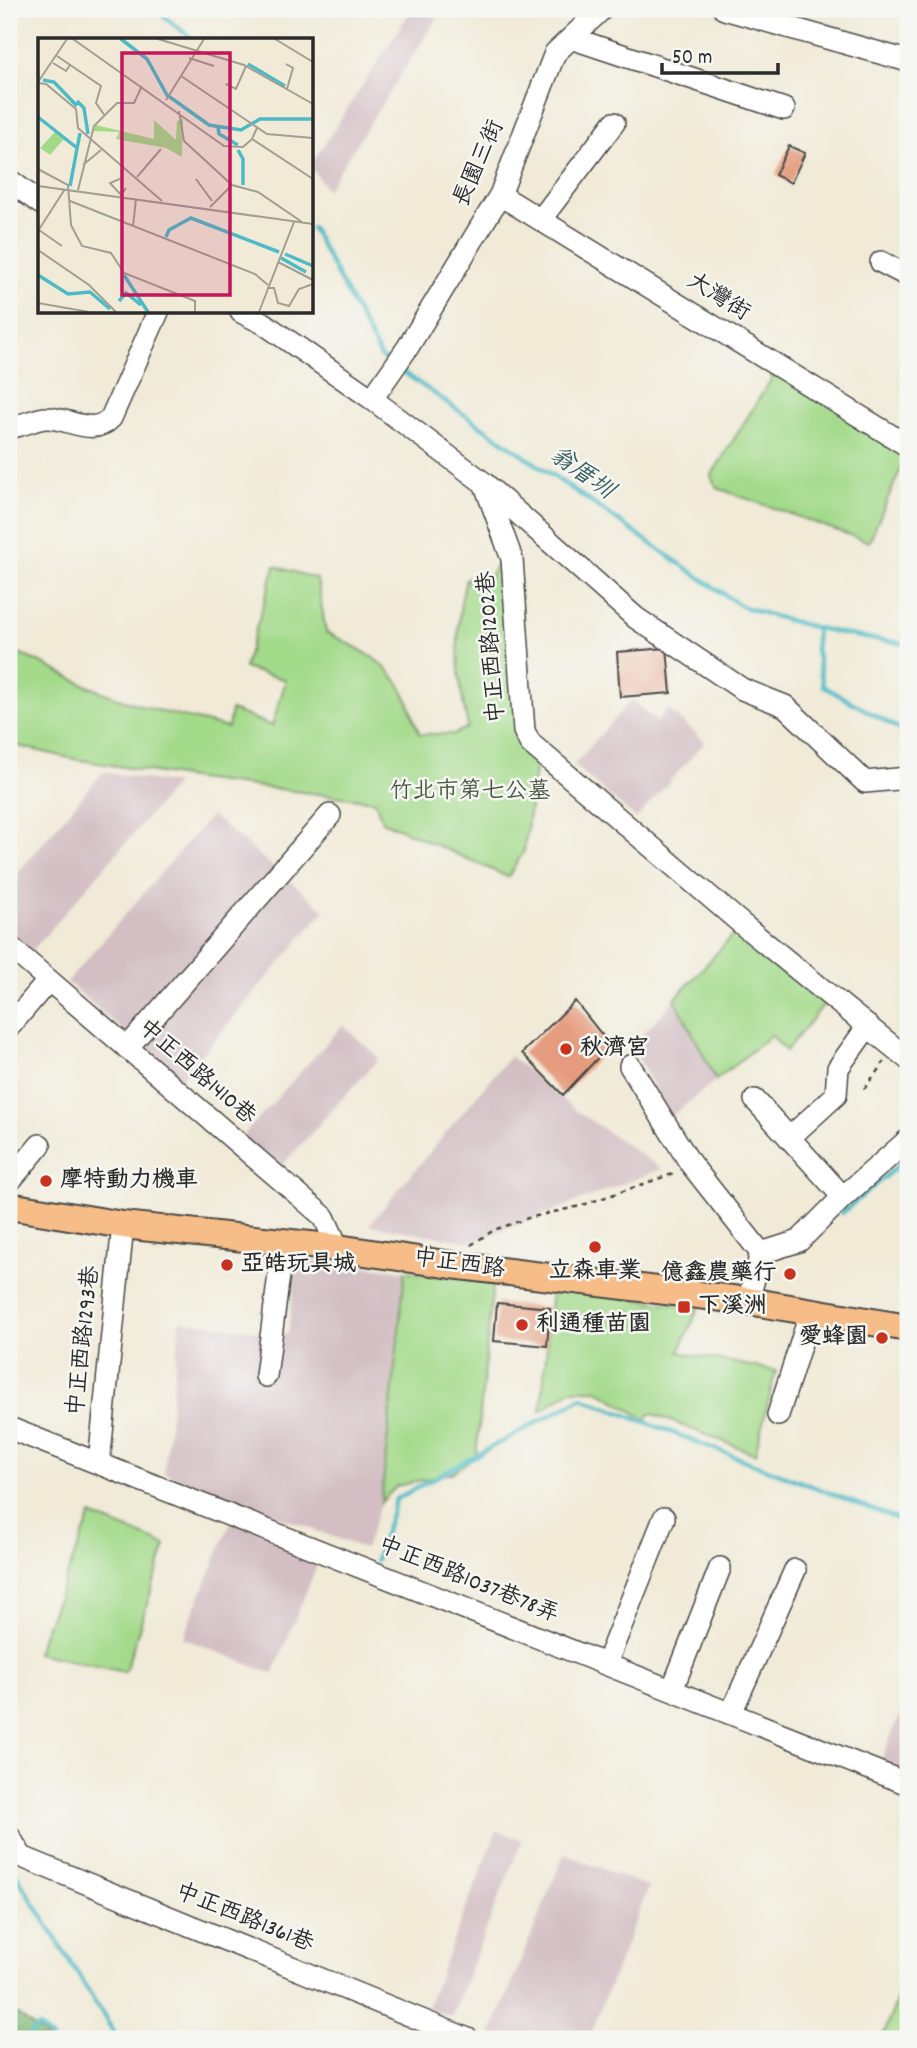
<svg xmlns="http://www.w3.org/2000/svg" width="917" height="2048" font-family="Dekko,'LXGW WenKai TC',sans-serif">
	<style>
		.industrial { fill: #d2bec3 }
		.green { fill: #a3da8a; stroke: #67825a; stroke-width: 2 }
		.forest { fill: #82ba76; stroke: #567250; stroke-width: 2 }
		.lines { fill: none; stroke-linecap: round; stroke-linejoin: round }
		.stream { stroke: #4dbbc5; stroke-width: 4.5 }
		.building { fill: #e59b7d }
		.minor-casing { stroke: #494845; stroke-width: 24 }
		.major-casing { stroke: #494845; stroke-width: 30 }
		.path { stroke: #494845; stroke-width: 2.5; stroke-dasharray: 5 5; stroke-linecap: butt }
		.minor { stroke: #fff; stroke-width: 21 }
		.major { stroke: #f7bd88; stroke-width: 26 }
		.poi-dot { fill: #c8321e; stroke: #f6f6f2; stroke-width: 2.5 }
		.labels { text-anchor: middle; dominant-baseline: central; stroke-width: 5; stroke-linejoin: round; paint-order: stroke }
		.street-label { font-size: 23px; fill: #2b2b2b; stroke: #f6f6f2 }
		.park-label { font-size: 23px; fill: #495743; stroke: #f6f6f2 }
		.poi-label { font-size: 23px; font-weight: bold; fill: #2b2b2b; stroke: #f6f6f2; text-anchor: start }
		.water-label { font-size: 24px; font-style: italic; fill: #375d61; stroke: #f6f6f2 }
		.inset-river { fill: none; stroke: #4dbbc5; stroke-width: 3.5 }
		.inset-road { fill: none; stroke: #a19e92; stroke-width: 2 }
		.view { fill: #c2185b; fill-opacity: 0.15; stroke: #c2185b; stroke-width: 3.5 }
		.inset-edge { fill: none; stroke: #2b2b2b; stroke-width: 3.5 }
	</style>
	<rect width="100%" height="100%" fill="#f6f6f2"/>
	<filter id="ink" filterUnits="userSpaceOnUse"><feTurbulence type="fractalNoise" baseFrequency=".0143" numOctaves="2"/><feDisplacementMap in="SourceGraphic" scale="14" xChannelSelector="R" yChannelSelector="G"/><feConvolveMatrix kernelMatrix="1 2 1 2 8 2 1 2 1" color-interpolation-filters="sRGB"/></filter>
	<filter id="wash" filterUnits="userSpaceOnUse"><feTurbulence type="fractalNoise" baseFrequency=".00686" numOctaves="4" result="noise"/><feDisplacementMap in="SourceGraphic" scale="28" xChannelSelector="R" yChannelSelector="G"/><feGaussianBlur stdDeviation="1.57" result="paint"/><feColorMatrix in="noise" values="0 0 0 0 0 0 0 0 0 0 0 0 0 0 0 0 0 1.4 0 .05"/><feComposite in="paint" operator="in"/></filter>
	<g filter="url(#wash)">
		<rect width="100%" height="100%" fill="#f0ead7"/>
		<path class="industrial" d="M412,9H443L327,190L312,168V163Z
			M489,9H587L574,19L526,22Z
			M631,700L657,722L668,709L705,742L636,819L574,765Z
			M103,772L176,784L32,951L9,931V883Z
			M211,815L325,910L180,1080L67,982Z
			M675,999L716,1080L670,1117L632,1046Z
			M343,1025L379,1058L277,1171L241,1138Z
			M510,1056L575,1110L662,1169L472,1242L369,1225Z
			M297,1259L405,1271L381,1502L365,1549L164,1473L180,1321L288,1334Z
			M232,1519L321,1555L273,1674L183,1638Z
			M908,1695V1777L879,1766Z
			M497,1830L522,1840L451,2017L427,2007Z
			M564,1854L649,1887L588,2039H501L491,2035Z"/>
		<path class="green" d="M777,370L908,452L869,542L717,488L711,476Z
			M504,553L528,684L537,756L524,851L508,877L382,821L375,801L197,779L74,759L9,744V651C39,659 60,674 88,686C132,706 181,716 228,728L231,710L272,726L286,680L244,668L275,566L317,579L326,632C357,648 387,660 404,692C411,705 412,719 420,734H455L468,727C457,679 453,627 466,579L469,577L486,583Z
			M741,926L830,997L786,1051L771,1035L716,1080L675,999Z
			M405,1271L493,1282L476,1456L452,1473L397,1486L381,1502Z
			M552,1289L699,1307L679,1352L776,1371L755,1454L653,1414H649L647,1420L597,1390H571L541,1411Z
			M91,1515L166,1545L125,1672L36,1653Z
			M899,1994L908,1998V2039H882Z"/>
		<path class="forest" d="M9,2008L49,2039H9Z"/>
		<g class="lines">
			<path class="stream" d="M154,9L194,40
				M770,9L908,50
				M312,228L381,357L390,363
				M400,370L741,606C799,625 848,637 908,644
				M816,628V648L823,686L908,734
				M842,1213L908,1157
				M376,1560L396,1499L582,1398L908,1523
				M9,1863L118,2039
				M27,2039L38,2027L52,2039"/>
		</g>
		<g id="blocks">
			<path class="building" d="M789,146L805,153L791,183L775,175Z
				M667,648L671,693L620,697L617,652Z
				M575,1001L610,1045L563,1095L522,1053Z
				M497,1303L550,1308L547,1346L494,1341Z"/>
		</g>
	</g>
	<g filter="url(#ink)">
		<use href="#blocks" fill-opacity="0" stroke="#494845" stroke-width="2"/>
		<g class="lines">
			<defs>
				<path id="minor" d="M724,9L908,61
					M571,38L784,109
					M9,180L40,203
					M500,195L908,446
					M541,219L614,123
					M881,262L908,276
					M241,312L263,323L372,399L484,483L636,618L742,689L785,706L865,782L908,778
					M372,399L408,347L500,195L555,53L602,9
					M9,427C22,427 34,418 47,418C69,418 93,437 111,418L158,312
					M485,485L512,559L524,731L530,743L743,925L908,1059
					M9,946L324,1217L338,1248
					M9,1027L48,981
					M127,1048L330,815
					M630,1066L690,1163L761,1253
					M755,1100L843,1197
					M789,1138L836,1095L838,1068L868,1026
					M9,1182L40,1145
					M748,1301L761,1253L799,1241L843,1197L908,1140
					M266,1376L283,1243
					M778,1415L811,1311
					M9,1428L908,1784
					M99,1463L123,1225
					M606,1664L664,1518
					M672,1690L720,1568
					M731,1713L795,1570
					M9,1836L22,1857L468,2039"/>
				<path id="major" d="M9,1206L123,1225L338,1248L452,1265L748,1301L908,1328"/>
			</defs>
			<use href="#minor" class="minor-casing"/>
			<use href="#major" class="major-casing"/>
			<path class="path" d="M864,1089L884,1062
				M471,1245L494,1230L528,1218L580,1206L675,1173"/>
			<use href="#minor" class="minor"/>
			<use href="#major" class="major"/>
		</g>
	</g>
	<g class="poi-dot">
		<circle cx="566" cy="1049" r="7"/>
		<circle cx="46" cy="1181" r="7"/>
		<circle cx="595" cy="1247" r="7"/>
		<circle cx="227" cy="1265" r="7"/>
		<circle cx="790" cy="1274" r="7"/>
		<rect x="677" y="1300" width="14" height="14" rx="3.5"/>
		<circle cx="522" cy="1325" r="7"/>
		<circle cx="882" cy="1338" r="7"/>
	</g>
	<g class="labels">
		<g class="street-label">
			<text transform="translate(480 164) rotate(-66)">長園三街</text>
			<text transform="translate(718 298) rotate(32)">大灣街</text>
			<text transform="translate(493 647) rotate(-94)">中正西路1202巷</text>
			<text transform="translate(196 1073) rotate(41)">中正西路1410巷</text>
			<text transform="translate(459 1265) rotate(8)">中正西路</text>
			<text transform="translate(85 1341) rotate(-84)">中正西路1293巷</text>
			<text transform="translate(468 1581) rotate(22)">中正西路1037巷78弄</text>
			<text transform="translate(244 1919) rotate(22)">中正西路1361巷</text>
		</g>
		<g class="park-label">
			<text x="470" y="792">竹北市第七公墓</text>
		</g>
		<g class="poi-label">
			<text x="580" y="1049">秋濟宮</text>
			<text x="60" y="1181">摩特動力機車</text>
			<text x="241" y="1265">亞皓玩具城</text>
			<text x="595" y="1272" text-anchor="middle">立森車業</text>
			<text x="776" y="1274" text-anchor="end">億鑫農藥行</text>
			<text x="698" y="1307">下溪洲</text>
			<text x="536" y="1325">利通種苗園</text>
			<text x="868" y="1338" text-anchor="end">愛蜂園</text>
		</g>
		<g class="water-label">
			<text transform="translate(581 474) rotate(35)">翁厝圳</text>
		</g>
	</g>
	<g transform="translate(38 38)">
		<rect width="275" height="275" fill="#f0ead7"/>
		<path d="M145,81L144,119L128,110L78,101L81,94L54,93L58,87L116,101V82L138,102L139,83ZM17,94L26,101L12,117L2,110Z" fill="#a3da8a"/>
		<path class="inset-river" d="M83,1L109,21L129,57L171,87L203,92L222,81H275M210,26L247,48M5,42L16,44L39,68M39,63L46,70L50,96M0,79L39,110M180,89L181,96L200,107M200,112L205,121V147M32,148L42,95M128,199L131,192L153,180L241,214M247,216L275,228M243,220L268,234M0,237L30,256L52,254L72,271M86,237L110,274M81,263L88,255L103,267"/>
		<path class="inset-road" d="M35,1L186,108L205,109L214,101M120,1L206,27L275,66M237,1L275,24M19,18L63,48L58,65L67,78M151,20L176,28M15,25L28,33L32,27M248,26L255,30L249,51M143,38L229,96L275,100M0,44L29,1M0,45L8,46L38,71L40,90L124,163M188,46L198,51L208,28M128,62L166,1M141,73L146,103L194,147L220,154L264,184M219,90L214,101L275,141M45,127L63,112M0,131L30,147L33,187L44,208L73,215L86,235L157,263V274M99,139L123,111M84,140L72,145L83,157L88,150M158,141L174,163M0,148L275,186M40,152L56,88L79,65H96L104,48M32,163L217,236L230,247M172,169L194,147M95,188L98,161M1,192L24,208M0,193L27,151M0,212L51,247L78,274M240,224L275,242M229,250H236L240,265L251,268L261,251L275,246M0,265L51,274M221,274L256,184"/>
		<path class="view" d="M84,15H192V257H84Z"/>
		<rect width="275" height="275" class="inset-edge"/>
	</g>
	<rect width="917" height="2048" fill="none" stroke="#f6f6f2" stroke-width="35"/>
	<path d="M662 63v10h116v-10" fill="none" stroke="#2b2b2b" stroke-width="3.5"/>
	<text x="672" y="63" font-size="21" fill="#2b2b2b" stroke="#f6f6f2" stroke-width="5" paint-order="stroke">50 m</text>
</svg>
